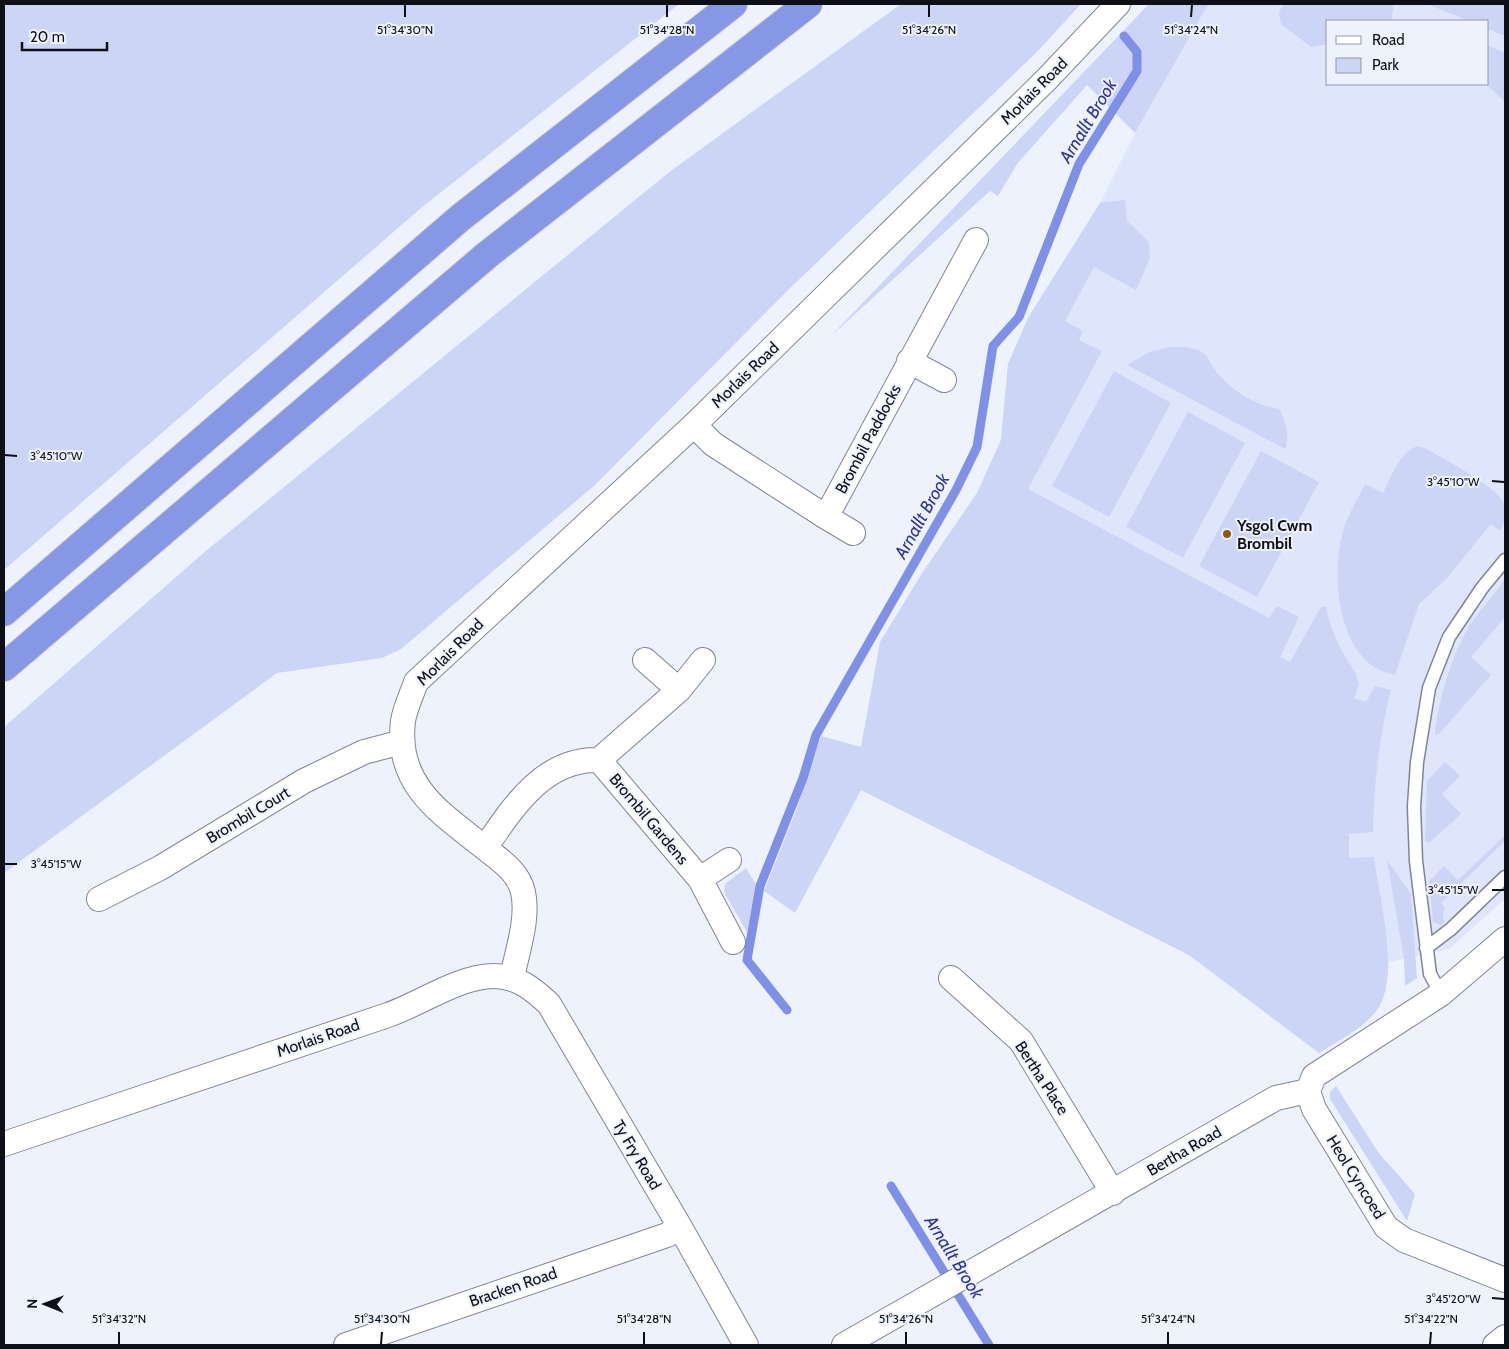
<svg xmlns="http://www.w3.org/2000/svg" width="1509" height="1349" font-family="Cabin,sans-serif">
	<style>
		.built { fill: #dfe5fb; fill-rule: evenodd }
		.green { fill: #ccd5f6 }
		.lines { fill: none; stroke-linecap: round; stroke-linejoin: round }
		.stream { stroke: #7f91e6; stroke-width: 9 }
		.service-casing { stroke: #808596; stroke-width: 15 }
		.minor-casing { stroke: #808596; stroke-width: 26 }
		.motorway-casing { stroke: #cfcfd1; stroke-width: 30 }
		.service { stroke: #fff; stroke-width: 12 }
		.minor { stroke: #fff; stroke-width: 24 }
		.motorway { stroke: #8697e5; stroke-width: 28 }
		.ticks { fill: none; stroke: #0f1017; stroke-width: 2 }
		.poi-dot { fill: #925715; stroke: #eef2fd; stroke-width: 2 }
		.labels { text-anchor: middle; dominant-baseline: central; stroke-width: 4; stroke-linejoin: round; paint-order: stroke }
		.street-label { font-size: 16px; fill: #0f1017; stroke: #eef2fd }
		.poi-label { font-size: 16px; font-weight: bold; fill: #0f1017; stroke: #eef2fd; text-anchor: start }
		.water-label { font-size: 18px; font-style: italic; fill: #2f3698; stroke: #eef2fd }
		.ticks-label { font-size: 12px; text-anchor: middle; fill: #0f1017; stroke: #eef2fd; stroke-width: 4; stroke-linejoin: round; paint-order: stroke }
	</style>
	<rect width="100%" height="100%" fill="#eef2fd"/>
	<path class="built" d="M1210,4H1505V899L1449,949L1389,962L1385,990L1378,1009L1362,1025L1319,1053L1189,955L861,790L880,642L921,575L977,493L1001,440L1008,364L1028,318L1100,203L1135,133L1206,8ZM1328,21H1488V84H1328Z"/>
	<path class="green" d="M4,4H679L421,208L4,570Z
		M901,4H1081L1036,53L788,290L595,485L401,649L382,658L277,673L4,873V727L207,550L668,173Z
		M1149,4H1210L1206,8L1135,133L1087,85L1017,164L998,196L990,191L831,336Z
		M1283,4H1394L1391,21H1328V44L1311,47L1281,24L1279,13Z
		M1427,4H1505V36L1488,29V21H1469Z
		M1488,45L1505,53V102L1486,84Z
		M1125,200L1127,221L1149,242L1150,258L1136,290L1094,267L1065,321L1083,331L1079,340L1102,351L1028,489L1269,618L1277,606L1299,617L1280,657L1290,662L1321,607H1326L1330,624L1339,646L1356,674L1359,685L1354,698L1366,702L1375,686L1391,690C1379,736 1374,784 1373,832L1349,834V858L1374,857C1379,896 1401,977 1377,1010C1363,1029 1338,1041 1319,1053L1189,955L861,790L795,913L764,891L796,811L821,736L861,747L880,642L921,575L977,493L1001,440L1008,364L1028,318L1100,203Z
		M1169,347C1179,347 1194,346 1203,353C1209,357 1212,366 1216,372C1232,391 1255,405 1279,409C1286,423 1290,434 1285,449L1127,365L1150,352Z
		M1114,371L1171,403L1109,517L1052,486Z
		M1188,412L1245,443L1183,558L1126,527Z
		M1418,446L1427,449C1443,459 1499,487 1504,504C1506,514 1505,522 1500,531L1491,524L1446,579L1419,604L1395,675C1388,673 1380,671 1374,667C1334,640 1331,563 1346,522C1351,509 1359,497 1365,484L1383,493C1392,476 1399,452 1418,446Z
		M1261,451L1319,482L1257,597L1199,566Z
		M1505,579V617L1471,657L1491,675L1440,733L1435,735C1437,704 1453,651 1470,625C1481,609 1494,595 1505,579Z
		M1445,762L1460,776L1442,794L1461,814L1429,843L1425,841L1427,781Z
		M1505,835V841L1441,903L1445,909L1443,913L1444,923L1440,925L1433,922L1429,881L1444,866L1458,880Z
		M1387,860L1411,894L1417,978L1405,986L1404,959Z
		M746,868L756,884L747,932L724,892L725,884Z
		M1336,1086L1378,1152L1415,1194L1407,1221L1330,1099V1092Z"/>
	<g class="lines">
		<path class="stream" d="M787,1010L747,960L760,886L803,778L816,735L956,490L977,447L993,346L1019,317L1079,164L1137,71V52L1124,36
			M891,1186L989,1345"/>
		<defs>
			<path id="service" d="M1426,948L1451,929L1505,877
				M1441,994L1430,974L1416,861L1414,807L1417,762L1429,688L1449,637L1482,588L1505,560"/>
			<path id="minor" d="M909,361L944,380
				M694,425L713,444L826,517L976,240
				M826,517L853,533
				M645,660L679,690
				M599,760L700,879L733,942
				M485,848C513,807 544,758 599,760L679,690L703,660
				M700,879L729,860
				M99,899L160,868L304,781L364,752L402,742
				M512,978C517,951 529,919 523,892C519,874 504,863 490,852C444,815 395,788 403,721C405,708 412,694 416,682L694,425L1046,80L1118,4
				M951,978L1021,1041L1113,1193
				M1308,1091L1314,1109L1386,1227L1404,1240L1505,1280
				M1308,1091L1314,1076L1441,994L1505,939
				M4,1144C132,1101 260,1058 388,1015C420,1004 459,976 494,976C517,976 533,989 549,1004L680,1227L746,1345
				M346,1345L667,1235L680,1227
				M844,1345L1276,1098L1308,1091
				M1495,1345L1505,1337"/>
			<path id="motorway" d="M4,612L460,218L733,4
				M4,667L487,255L808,4"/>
		</defs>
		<use href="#service" class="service-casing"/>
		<use href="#minor" class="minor-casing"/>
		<use href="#motorway" class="motorway-casing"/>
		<use href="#service" class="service"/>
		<use href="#minor" class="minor"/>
		<use href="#motorway" class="motorway"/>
	</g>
	<path class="ticks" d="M405,17V5M667,17V5M929,17V5M1191,17L1192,5M5,455L17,456M1492,481L1504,482M5,864H17M1492,890H1504M1492,1298L1504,1299M119,1344V1332M381,1344L382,1332M644,1344V1332M906,1344V1332M1168,1344V1332M1430,1344L1431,1332"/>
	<circle class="poi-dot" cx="1227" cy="534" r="5"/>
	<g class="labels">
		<g class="street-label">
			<text transform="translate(1034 91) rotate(-45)">Morlais Road</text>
			<text transform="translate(745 375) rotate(-44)">Morlais Road</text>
			<text transform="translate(868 439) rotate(-62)">Brombil Paddocks</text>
			<text transform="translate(450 652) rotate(-45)">Morlais Road</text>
			<text transform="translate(248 815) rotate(-31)">Brombil Court</text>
			<text transform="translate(649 819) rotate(50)">Brombil Gardens</text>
			<text transform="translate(318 1038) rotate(-19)">Morlais Road</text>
			<text transform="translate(1042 1078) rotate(57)">Bertha Place</text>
			<text transform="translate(1184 1151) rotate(-30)">Bertha Road</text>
			<text transform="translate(637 1155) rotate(59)">Ty Fry Road</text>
			<text transform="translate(1356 1177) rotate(58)">Heol Cyncoed</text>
			<text transform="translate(513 1287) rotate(-19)">Bracken Road</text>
		</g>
		<g class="poi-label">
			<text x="1237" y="525">Ysgol Cwm<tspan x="1237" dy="18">Brombil</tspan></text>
		</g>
		<g class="water-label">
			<text transform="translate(1088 121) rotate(-59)">Arnallt Brook</text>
			<text transform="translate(922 516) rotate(-61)">Arnallt Brook</text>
			<text transform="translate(954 1257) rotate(58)">Arnallt Brook</text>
		</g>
	</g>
	<g class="ticks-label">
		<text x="405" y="34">51°34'30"N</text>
		<text x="667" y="34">51°34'28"N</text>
		<text x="929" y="34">51°34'26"N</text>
		<text x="1191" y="34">51°34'24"N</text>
		<text x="56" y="460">3°45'10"W</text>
		<text x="1453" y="486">3°45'10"W</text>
		<text x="56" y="868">3°45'15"W</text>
		<text x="1453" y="894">3°45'15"W</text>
		<text x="1453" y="1303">3°45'20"W</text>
		<text x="119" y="1323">51°34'32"N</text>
		<text x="382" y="1323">51°34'30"N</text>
		<text x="644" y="1323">51°34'28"N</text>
		<text x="906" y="1323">51°34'26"N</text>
		<text x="1168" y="1323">51°34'24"N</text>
		<text x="1431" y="1323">51°34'22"N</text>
	</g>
	<rect width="1509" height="1349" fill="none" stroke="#0f1017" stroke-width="10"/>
	<rect x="1326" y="20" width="162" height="65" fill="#eef2fd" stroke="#9598a1"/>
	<rect x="1336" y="36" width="25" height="8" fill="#ffffff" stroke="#9598a1"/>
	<text x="1372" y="45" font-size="15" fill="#0f1017">Road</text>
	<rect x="1336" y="58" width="25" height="15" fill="#ccd5f6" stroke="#9598a1"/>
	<text x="1372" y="70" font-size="15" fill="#0f1017">Park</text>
	<g transform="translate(45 1304) rotate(271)" stroke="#eef2fd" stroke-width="4" paint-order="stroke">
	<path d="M0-4L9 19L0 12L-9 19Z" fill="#0f1017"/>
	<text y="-8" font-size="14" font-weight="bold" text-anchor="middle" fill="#0f1017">N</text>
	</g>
	<path d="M22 42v8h85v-8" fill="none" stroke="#0f1017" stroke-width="2.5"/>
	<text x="30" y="42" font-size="15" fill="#0f1017" stroke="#eef2fd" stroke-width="4" paint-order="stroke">20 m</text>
</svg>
